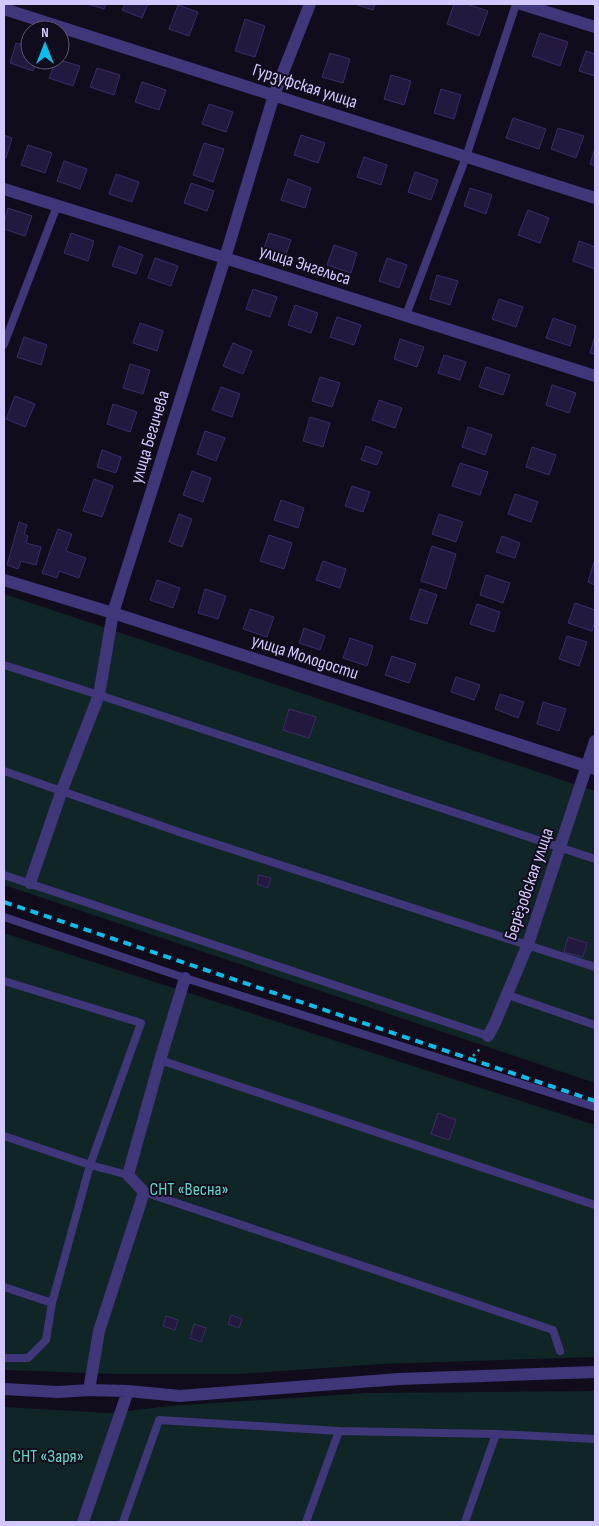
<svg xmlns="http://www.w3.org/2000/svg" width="599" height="1526" font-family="'Sofia Sans Condensed',sans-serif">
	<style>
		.green { fill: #0f2526 }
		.building { fill: #23183d; stroke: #3d2b68 }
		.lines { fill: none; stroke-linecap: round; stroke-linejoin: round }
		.path { stroke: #2fa7ab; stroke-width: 2.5; stroke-dasharray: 2.5 4; stroke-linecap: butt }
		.service { stroke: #40377b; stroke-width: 8 }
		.minor { stroke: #40377b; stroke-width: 12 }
		.rail { stroke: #05c0ed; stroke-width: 4; stroke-dasharray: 8 6; stroke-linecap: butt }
		.labels { text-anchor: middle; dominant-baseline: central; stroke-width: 4; stroke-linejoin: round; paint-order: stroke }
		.street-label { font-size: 18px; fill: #d3c8fe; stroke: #100c1c }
		.park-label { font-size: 18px; fill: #57dbc7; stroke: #100c1c }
	</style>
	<rect width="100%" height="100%" fill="#100c1c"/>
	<path class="green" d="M4,594L595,791V1083L4,885Z
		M4,933L595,1125V1357L381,1364L240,1374H115L4,1370Z
		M595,1391V1522H4V1407L110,1413L169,1406L366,1393Z"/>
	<path class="building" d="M88,4H106L104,9Z
		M125,4H148L142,18L122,10Z
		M355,4H375L373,10Z
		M454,4H467L488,11L479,36L447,24Z
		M178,5L198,12L189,36L169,29Z
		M245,19L265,26L255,57L235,51Z
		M540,33L568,42L560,66L532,56Z
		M16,43L30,47V60H37L33,71L10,63Z
		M586,51L595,54V76L579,71Z
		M330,53L350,59L343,83L322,77Z
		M56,60H60L80,66L73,86L49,78Z
		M97,68L120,75L114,95L90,87Z
		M391,75L411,81L404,105L384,99Z
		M142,82L166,90L159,110L135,102Z
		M441,89L461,95L454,119L434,113Z
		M209,104L233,112L226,132L202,124Z
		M513,118L546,129L539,149L506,138Z
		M558,128L584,136L576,158L551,149Z
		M4,135L12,138L6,158L4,157Z
		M301,135L325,143L318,163L294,155Z
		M204,143L224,149L213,182L193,175Z
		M28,145L52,153L45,173L21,165Z
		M595,148V166L590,164Z
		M364,157L387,165L381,185L357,177Z
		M64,161L87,169L80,189L57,181Z
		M415,172L438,180L431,200L408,192Z
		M116,174L139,182L132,202L109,194Z
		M288,179L311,188L305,208L281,200Z
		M191,183L214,191L207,211L184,203Z
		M470,188L492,195L486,214L464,206Z
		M8,208L32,216L25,236L4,229V222Z
		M528,210L549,218L540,243L518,235Z
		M71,233L94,241L88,261L64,253Z
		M269,233L291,240L285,258L263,251Z
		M579,241L595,247V269L573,261Z
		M334,245L357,253L351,273L327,265Z
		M119,246L143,255L136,274L112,266Z
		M155,258L178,266L171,286L148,278Z
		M387,258L407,265L399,288L379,281Z
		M437,275L458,281L450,305L430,299Z
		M253,289L277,297L270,317L246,309Z
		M499,299L523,307L516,327L492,319Z
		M295,305L318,313L311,333L288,325Z
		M337,317L361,325L354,345L330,337Z
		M553,318L576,326L570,346L546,338Z
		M140,323L163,331L157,351L133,343Z
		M595,336V354L590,353Z
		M24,337L47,345L41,365L17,357Z
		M400,339L424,347L417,367L394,359Z
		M233,343L252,351L243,374L223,366Z
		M444,355L466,362L460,380L438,373Z
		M130,364L150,370L143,394L123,388Z
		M486,367L510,375L503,395L479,387Z
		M320,377L340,383L332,407L312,401Z
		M552,385L576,393L569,413L546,405Z
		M221,387L240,394L232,417L212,410Z
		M15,396L35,404L25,427L6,419Z
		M379,400L402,408L395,428L372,420Z
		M113,404L137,412L130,432L107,424Z
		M310,417L330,423L323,447L303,441Z
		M468,427L492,435L485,455L462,447Z
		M205,431L225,438L216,461L197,454Z
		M366,446L382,452L377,465L361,460Z
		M532,447L556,455L549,475L526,467Z
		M102,450L121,457L116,473L97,467Z
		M460,463L488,472L480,495L452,486Z
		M192,471L211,478L203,502L183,495Z
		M94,479L113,486L102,517L83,511Z
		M352,486L370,492L363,512L345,506Z
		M515,494L538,502L531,522L508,514Z
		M281,500L304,508L298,528L274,520Z
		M179,514L192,519L182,547L169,542Z
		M439,514L463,522L456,542L432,534Z
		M19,522L27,525L24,534L28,536L26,543L41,547L36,565L21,561L18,569L7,565Z
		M58,529L72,534L66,551L86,558L79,578L59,571L57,578L42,573Z
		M269,535L292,543L284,569L260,561Z
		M502,536L520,543L515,558L496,552Z
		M432,546L456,554L446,589L421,581Z
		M595,559V585L588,582Z
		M323,561L346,569L340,588L316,580Z
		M486,575L510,583L503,603L480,595Z
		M157,580L180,588L173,608L150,600Z
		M205,589L226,596L218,619L198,613Z
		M420,589L437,595L427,624L410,619Z
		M575,603L595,610V620L592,631L568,623Z
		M477,604L500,612L494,632L470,624Z
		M250,609L274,617L267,637L243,629Z
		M304,628L325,636L320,650L299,643Z
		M567,636L587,642L579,666L559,659Z
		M350,638L373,646L367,666L343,658Z
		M392,656L416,664L409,683L385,675Z
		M456,677L480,685L474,700L451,692Z
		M500,694L524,702L518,718L495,709Z
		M543,702L566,709L559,731L537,724Z
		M289,709L316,717L309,738L283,730Z
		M259,875L271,878L268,888L257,884Z
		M568,937L587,943L583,957L564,952Z
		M438,1113L456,1120L449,1140L431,1134Z
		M231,1315L242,1319L239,1328L228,1324Z
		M166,1316L178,1320L175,1330L163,1326Z
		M194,1324L206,1328L201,1342L190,1338Z"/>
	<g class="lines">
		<path class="path" d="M473,1056L481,1048"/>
		<path class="service" d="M406,315L466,157L516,4
			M4,344L57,206
			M4,665L99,695L595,859
			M4,771L182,833L595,967
			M4,875L488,1036
			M4,917L185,978L595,1107
			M4,981L141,1023L90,1165L52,1303L46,1340L28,1358H4
			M508,995L595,1025
			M160,1060L595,1205
			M4,1136L90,1165L128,1175
			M144,1192L553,1330L560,1351
			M4,1287L52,1303
			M123,1522L159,1420L339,1431L496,1434L595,1439
			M306,1522L339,1431
			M465,1522L496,1434"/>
		<path class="minor" d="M521,4L595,27
			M4,9L595,198
			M4,189L225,258L595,376
			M4,580L113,613L595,769
			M30,883L62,790L99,695L113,613L225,258L274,95L310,4
			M488,1036L495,1023L528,944L595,741
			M4,1389L58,1392L89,1390L128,1391L180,1396L399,1379L595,1372
			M89,1390L99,1331L144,1192L128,1175L160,1060L185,978
			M83,1522L128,1391"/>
		<path class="rail" d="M4,902L595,1101"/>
	</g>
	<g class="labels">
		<g class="street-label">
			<text transform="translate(305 86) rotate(18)">Гурзуфская улица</text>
			<text transform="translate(305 265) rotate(18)">улица Энгельса</text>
			<text transform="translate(150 437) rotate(-73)">улица Бегичева</text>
			<text transform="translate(305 657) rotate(18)">улица Молодости</text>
			<text transform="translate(529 884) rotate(-71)">Берёзовская улица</text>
		</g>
		<g class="park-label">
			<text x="189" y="1189">СНТ «Весна»</text>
			<text x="48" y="1456">СНТ «Заря»</text>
		</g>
	</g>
	<rect width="599" height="1526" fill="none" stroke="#d3c8fe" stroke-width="10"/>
	<g transform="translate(45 45)"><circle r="24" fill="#100c1c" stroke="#5e5776"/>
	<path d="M0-4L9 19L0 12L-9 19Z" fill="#05c0ed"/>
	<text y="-8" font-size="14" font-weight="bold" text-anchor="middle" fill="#d3c8fe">N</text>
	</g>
</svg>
